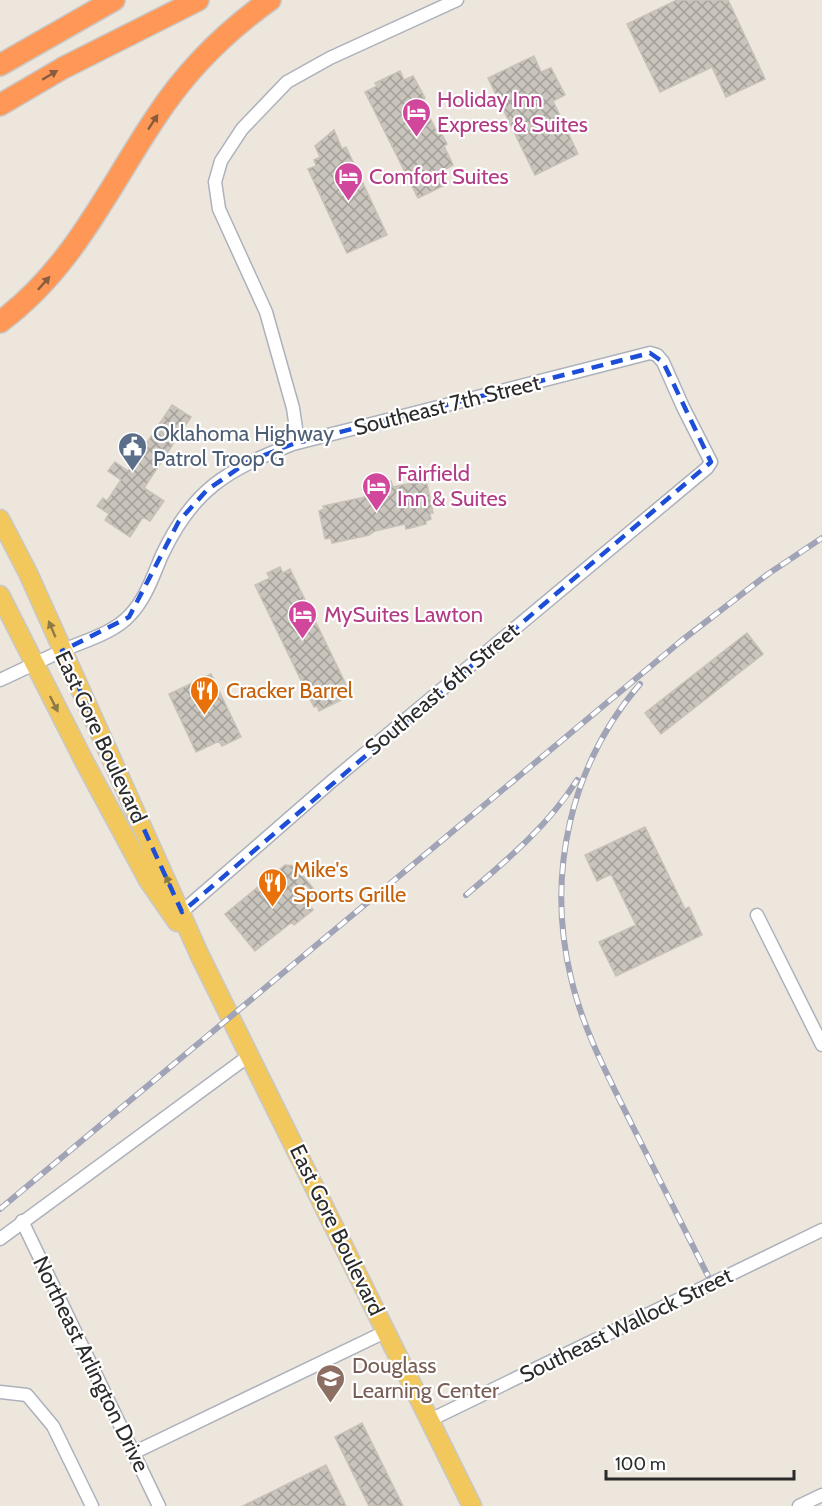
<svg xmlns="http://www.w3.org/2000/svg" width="822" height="1506" font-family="Cabin,sans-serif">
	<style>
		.building { fill: url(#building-cross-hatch); stroke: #c9c1b7; stroke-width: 1.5 }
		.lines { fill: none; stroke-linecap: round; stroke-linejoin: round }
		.street-casing { stroke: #adb1bb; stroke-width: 15 }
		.primary-casing { stroke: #c8c8c8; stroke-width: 21 }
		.highway-casing { stroke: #c8c8c8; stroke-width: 24 }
		.street { stroke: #fff; stroke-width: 12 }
		.primary { stroke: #f2c85d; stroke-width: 18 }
		.highway { stroke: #ff9856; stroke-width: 21 }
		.rail-casing { stroke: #a0a4b6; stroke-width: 6 }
		.rail { stroke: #fff; stroke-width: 4; stroke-dasharray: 11; stroke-linecap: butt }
		.oneway { fill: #8a5c3e }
		.oneway2 { fill: #8e7a44 }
		.marked { fill: none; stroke: #1d4ed8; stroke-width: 4.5; stroke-dasharray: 12 8; stroke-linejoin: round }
		.labels { text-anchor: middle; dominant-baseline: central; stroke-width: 4.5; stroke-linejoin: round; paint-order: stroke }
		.hotel-label { font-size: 22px; fill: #b23c85; stroke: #fff; text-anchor: start }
		.street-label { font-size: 22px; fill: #2b2b2b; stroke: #fff }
		.service-label { font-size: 22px; fill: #4e5e75; stroke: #fff; text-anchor: start }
		.food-label { font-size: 22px; fill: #c56008; stroke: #fff; text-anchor: start }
		.education-label { font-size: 22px; fill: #785e54; stroke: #fff; text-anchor: start }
	</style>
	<defs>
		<pattern id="building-cross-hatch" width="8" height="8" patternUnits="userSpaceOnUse" patternTransform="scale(1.5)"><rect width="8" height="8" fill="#c9c4bc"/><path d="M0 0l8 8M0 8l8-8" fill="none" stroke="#a39f99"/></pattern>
	</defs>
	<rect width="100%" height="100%" fill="#ede6dd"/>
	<path class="building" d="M677,0H728L765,79L726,97L712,67L660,92L627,24Z
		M534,56L541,72L551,68L565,95L553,101L578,154L535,175L488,78Z
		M400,71L404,80L413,76L425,98L421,100L436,130L439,129L447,144L444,146L453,165L437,174L443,186L418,198L365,92L377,86L375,83Z
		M334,130L342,149L346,147L387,235L347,253L308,169L316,166L314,160L320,157L315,146Z
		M172,405L191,417L144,488L164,501L150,521L143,517L130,537L105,520L109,514L97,506L103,498L107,501L121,480L108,471L115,462L128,471Z
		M391,481L393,487L422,481L423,485L427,484L433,513H430L431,519L426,521V524L406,529L405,524L375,531L369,535L332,543L331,538L325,539L319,511L324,509L323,506L365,497L363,487Z
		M280,567L283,573L290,569L351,695L319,711L317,706L314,707L255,585L270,578L267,573Z
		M747,633L763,654L661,734L645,713Z
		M211,674L241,737L222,746L219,741L196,752L169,694Z
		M645,827L685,909L689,907L702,935L616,976L599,942L636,925L611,874L597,881L585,855Z
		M285,865L295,866L320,897L310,905L313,910L294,925L292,922L255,951L225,914Z
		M362,1423L403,1506H369L335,1437Z
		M326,1465L346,1506H243Z"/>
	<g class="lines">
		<defs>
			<path id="street" d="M298,442L293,408L266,312L219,209L215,182L221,161L242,129L287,82L330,58L457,0
				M0,680C22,670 44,659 66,649C87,640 115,632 130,615C146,598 153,576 162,555C193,489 227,470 293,444L650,353L657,355L663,362L683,407L711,462L707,468L332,781L177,916
				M757,915L822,1045
				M22,1221L159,1506
				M0,1239L250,1055
				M0,1392L27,1395L53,1426L92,1506
				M430,1420L822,1230
				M133,1453L387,1331
				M799,1506L822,1495"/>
			<path id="primary" d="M0,519L28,573L200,956L472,1506
				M0,595L85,763L148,880L177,922"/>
			<path id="highway" d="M0,65L114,0
				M0,105L63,68L198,0
				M0,322C73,268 107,190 156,117C186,71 225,32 270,0"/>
		</defs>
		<use href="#street" class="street-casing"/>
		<use href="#primary" class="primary-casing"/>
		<use href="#highway" class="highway-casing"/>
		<use href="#street" class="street"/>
		<use href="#primary" class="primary"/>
		<use href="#highway" class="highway"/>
		<defs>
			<path id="rail" d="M640,684C570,765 546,875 571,978C583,1030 609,1078 632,1125C657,1175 683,1226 708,1276
				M466,895C507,860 548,826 577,780
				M0,1209L681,641L768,574L822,538"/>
		</defs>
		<use href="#rail" class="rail-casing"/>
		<use href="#rail" class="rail"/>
	</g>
	<defs><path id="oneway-solid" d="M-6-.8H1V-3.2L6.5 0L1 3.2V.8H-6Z" transform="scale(1.5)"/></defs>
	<g class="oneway">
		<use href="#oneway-solid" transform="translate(50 75) rotate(-31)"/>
		<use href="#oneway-solid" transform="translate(153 122) rotate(-57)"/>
		<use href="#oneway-solid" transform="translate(44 283) rotate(-48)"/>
	</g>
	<g class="oneway2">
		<use href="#oneway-solid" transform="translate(52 629) rotate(-113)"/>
		<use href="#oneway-solid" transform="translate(54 704) rotate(63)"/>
		<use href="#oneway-solid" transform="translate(169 883) rotate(-115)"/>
	</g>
	<path class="marked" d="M650,353L663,362L711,462L182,912L62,651L129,617L179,521L207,490L249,461L293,444Z"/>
	<defs>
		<symbol id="hotel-pin" viewBox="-11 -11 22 30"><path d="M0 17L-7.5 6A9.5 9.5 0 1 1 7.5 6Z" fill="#d1479c" stroke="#fff"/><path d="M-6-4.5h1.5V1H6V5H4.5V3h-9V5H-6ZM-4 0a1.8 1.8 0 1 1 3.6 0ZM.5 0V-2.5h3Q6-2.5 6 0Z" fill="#fff"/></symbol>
		<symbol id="civic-pin" viewBox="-11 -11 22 30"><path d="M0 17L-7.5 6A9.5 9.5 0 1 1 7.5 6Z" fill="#5c6f8a" stroke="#fff"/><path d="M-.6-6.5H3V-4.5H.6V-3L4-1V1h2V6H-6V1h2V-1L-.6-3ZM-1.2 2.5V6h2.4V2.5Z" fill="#fff"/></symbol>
		<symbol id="restaurant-pin" viewBox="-11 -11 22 30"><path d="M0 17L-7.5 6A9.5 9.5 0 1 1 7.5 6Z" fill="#e8710a" stroke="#fff"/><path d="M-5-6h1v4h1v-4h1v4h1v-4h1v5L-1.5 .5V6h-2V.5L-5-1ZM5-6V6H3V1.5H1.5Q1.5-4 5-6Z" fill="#fff"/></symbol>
		<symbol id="school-pin" viewBox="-11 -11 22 30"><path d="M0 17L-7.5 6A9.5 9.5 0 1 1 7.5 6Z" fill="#8d6e63" stroke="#fff"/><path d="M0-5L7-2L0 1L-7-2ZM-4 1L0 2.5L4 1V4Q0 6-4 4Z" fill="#fff"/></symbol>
	</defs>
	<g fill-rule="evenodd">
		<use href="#hotel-pin" x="400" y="96" width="33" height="45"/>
		<use href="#hotel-pin" x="332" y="160" width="33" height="45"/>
		<use href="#civic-pin" x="116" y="430" width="33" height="45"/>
		<use href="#hotel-pin" x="360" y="470" width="33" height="45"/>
		<use href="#hotel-pin" x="286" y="598" width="33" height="45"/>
		<use href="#restaurant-pin" x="188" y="674" width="33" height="45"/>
		<use href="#restaurant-pin" x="256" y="866" width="33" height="45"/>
		<use href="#school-pin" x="314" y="1362" width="33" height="45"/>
	</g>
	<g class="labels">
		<g class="hotel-label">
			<text x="437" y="99">Holiday Inn<tspan x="437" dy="25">Express &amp; Suites</tspan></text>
			<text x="369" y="176">Comfort Suites</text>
			<text x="397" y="473">Fairfield<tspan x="397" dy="25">Inn &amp; Suites</tspan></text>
			<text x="324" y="614">MySuites Lawton</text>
		</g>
		<g class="street-label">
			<text transform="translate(447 405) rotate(-14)">Southeast 7th Street</text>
			<text transform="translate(442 689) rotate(-40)">Southeast 6th Street</text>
			<text transform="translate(101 737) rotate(65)">East Gore Boulevard</text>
			<text transform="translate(337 1230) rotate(64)">East Gore Boulevard</text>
			<text transform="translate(626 1325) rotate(-26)">Southeast Wallock Street</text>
			<text transform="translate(91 1364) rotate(64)">Northeast Arlington Drive</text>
		</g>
		<g class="service-label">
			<text x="153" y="433">Oklahoma Highway<tspan x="153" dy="25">Patrol Troop G</tspan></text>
		</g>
		<g class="food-label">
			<text x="226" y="690">Cracker Barrel</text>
			<text x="293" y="869">Mike's<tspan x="293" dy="25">Sports Grille</tspan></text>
		</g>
		<g class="education-label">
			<text x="352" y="1365">Douglass<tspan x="352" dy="25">Learning Center</tspan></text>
		</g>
	</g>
	<path d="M606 1470v9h188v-9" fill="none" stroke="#2b2b2b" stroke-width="3"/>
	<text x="615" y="1470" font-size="18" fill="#2b2b2b" stroke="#ffffff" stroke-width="4.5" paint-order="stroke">100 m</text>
</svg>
